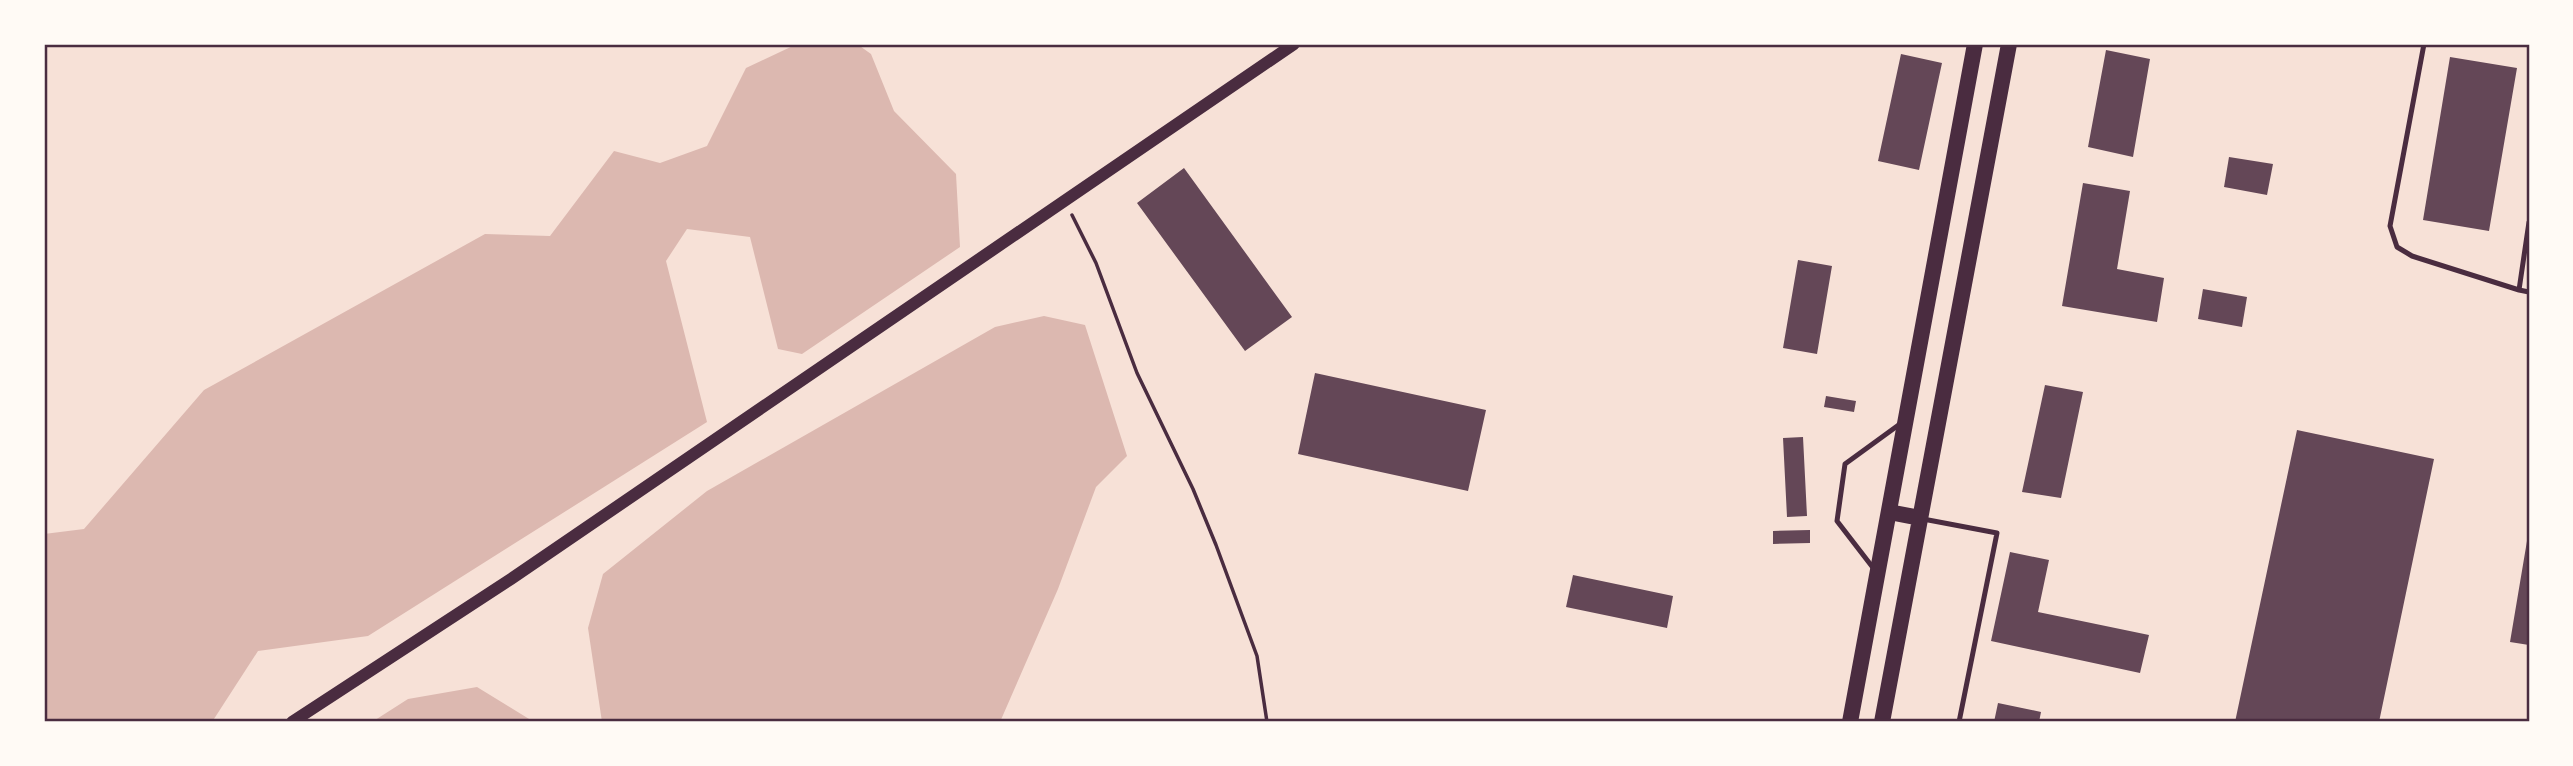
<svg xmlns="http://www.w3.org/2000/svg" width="2573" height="766" font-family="'DejaVu Sans',sans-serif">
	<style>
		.water { fill: #dcb8b0 }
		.building { fill: #644757 }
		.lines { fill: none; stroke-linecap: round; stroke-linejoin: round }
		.path { stroke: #4a2c40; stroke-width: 3.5 }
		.service { stroke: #4a2c40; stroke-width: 5 }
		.tertiary { stroke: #4a2c40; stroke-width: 12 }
		.primary { stroke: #4a2c40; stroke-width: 16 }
		.neatline { fill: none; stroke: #4a2c40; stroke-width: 2.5 }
	</style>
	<rect width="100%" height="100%" fill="#f7e1d7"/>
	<path class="water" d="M797,44H857L871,54L894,111L956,174L960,247L802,354L778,349L750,237L687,229L666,261L707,422L368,636L258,651L212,722H44V534L84,529L204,390L485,234L550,236L614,151L660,163L707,146L746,68Z
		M1044,316L1085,325L1127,456L1096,487L1058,589L1000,722H602L588,628L603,574L707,491L995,327Z
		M477,687L534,722H372L408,699Z"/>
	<path class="building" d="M2106,50L2150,59L2133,157L2088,147Z
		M1901,54L1942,63L1919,170L1878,161Z
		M2450,57L2517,68L2489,231L2423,220Z
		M2229,157L2273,164L2267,195L2224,187Z
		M1184,168L1292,317L1245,351L1137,203Z
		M2083,183L2130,191L2117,269L2164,278L2157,322L2062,306Z
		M1798,260L1832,266L1817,354L1783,348Z
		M2203,289L2247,297L2242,327L2198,319Z
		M1315,373L1486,410L1468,491L1298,454Z
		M2045,385L2083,392L2061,498L2022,492Z
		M1826,396L1856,401L1854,412L1824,407Z
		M2297,430L2434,459L2379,722H2235Z
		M1803,437L1807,516L1787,517L1783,438Z
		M1810,530V543L1773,544V531Z
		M2528,535H2529V645L2510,642Z
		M2010,552L2049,560L2038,612L2149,635L2140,673L1991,641Z
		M1573,575L1673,596L1667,628L1566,607Z
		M1998,703L2041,712L2039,722H1994Z"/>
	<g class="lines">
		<path class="path" d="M1072,215L1096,263L1137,373L1193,489L1216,545L1257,656L1267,722"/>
		<path class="service" d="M2424,44L2390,226L2397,247L2412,256L2519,290
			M2529,222L2519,290L2529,292
			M1923,519L1997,533L1959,722
			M1874,569L1837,521L1845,464L1900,424"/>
		<path class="tertiary" d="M292,722L511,579L1294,44"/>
		<path class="primary" d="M1889,512L1920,518
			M1850,722L1975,44
			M1882,722L2009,44"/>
	</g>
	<rect width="2573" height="766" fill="none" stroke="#fffaf5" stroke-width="91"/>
	<rect x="46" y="46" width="2482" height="674" class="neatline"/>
</svg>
